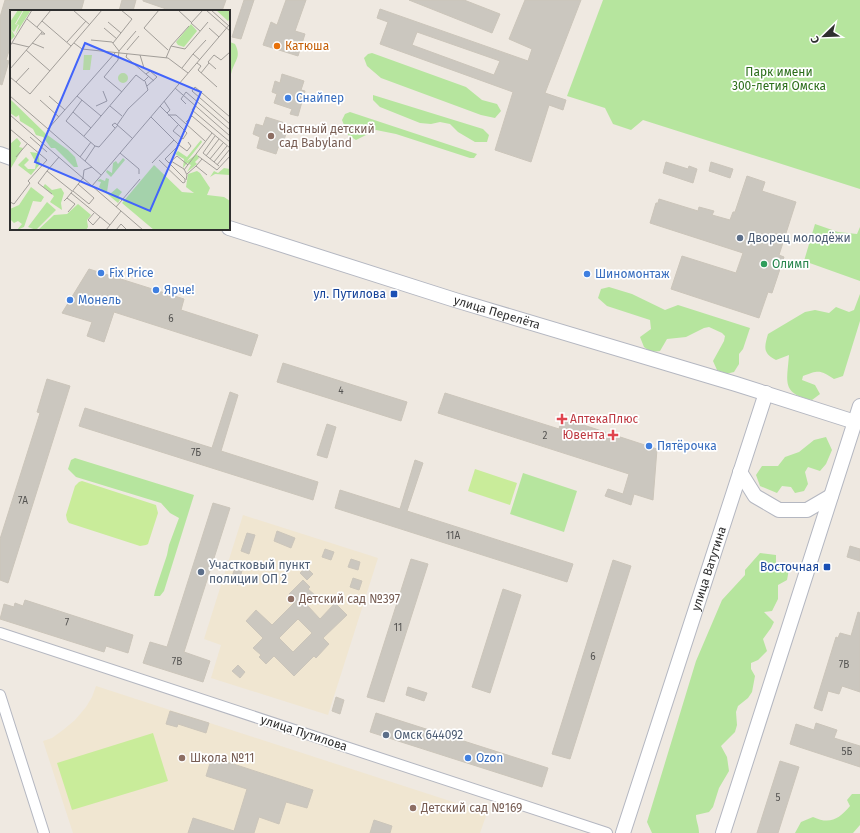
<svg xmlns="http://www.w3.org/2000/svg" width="860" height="833" font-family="'Fira Sans',sans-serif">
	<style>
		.education { fill: #f0e6d1 }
		.green { fill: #b6e59e }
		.pitch { fill: #c9ec9a }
		.building { fill: #cbc7bf; stroke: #cbc5ba; fill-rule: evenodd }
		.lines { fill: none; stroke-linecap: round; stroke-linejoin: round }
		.street-casing { stroke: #b4b7c1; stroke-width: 12 }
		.secondary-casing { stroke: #b4b7c1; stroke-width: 16 }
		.street { stroke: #fff; stroke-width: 10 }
		.secondary { stroke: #fff; stroke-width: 14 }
		.food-dot { fill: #e8710a; stroke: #fff; stroke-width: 1.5 }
		.shop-dot { fill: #3f7fe0; stroke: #fff; stroke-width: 1.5 }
		.education-dot { fill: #8d6e63; stroke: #fff; stroke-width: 1.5 }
		.service-dot { fill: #5c6f8a; stroke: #fff; stroke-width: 1.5 }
		.leisure-dot { fill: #2e9e5b; stroke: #fff; stroke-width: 1.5 }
		.transit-dot { fill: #1a4fb4; stroke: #fff; stroke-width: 1.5 }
		.health-dot { fill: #e0444e; stroke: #fff; stroke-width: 1.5 }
		.labels { text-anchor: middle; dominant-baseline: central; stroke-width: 3.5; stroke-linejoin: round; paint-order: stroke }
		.number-label { font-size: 10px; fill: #555452 }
		.food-label { font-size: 12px; fill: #c56008; stroke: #fff; text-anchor: start }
		.park-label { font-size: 12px; fill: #2c6e1b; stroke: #fff }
		.shop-label { font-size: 12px; fill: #366cbe; stroke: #fff; text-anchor: start }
		.education-label { font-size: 12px; fill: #785e54; stroke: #fff; text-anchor: start }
		.service-label { font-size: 12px; fill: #4e5e75; stroke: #fff; text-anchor: start }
		.leisure-label { font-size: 12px; fill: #27864d; stroke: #fff; text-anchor: start }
		.transit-label { font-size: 12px; fill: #164399; stroke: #fff; text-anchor: end }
		.street-label { font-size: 12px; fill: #2e2e2e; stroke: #fff }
		.health-label { font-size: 12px; fill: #be3a42; stroke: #fff; text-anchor: start }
		.inset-road { fill: none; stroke: #a29e99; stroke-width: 1 }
		.view { fill: #4264fb; fill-opacity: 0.15; stroke: #4264fb; stroke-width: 2 }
		.inset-edge { fill: none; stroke: #2e2e2e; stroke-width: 2 }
	</style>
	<rect width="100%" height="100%" fill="#efe9e1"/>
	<path class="education" d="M243,515L378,558L328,715L211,678L221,645L204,639Z
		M96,686L487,813L480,833H73L43,741L52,738L63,730L75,720L86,707L92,697Z"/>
	<path class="green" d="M603,0H860V189L643,120L631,130L613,124L605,108L567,96Z
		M230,42L235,44C241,56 236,59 232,70C231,74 230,78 229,83V43Z
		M372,53L466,87L482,100L497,104L501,111L495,118L481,115L381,78L367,66L364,58L368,54Z
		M373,95L483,129L489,135L487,142H475L458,132L450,124L440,122L431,124L420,123L380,107L373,100Z
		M350,112L477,154L474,158H470L396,134L376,130L356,140L348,135L342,120L345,114Z
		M815,224L838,232L857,234L860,227V281L804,261Z
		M609,287L632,294L665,310L678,305L750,328L743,349L739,354V364L734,372L726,374L717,370L713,361L724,341L725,336L722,333L709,327L704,328L686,337L667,339L660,351L651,352L644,347L640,337L651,329L650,320L607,306L598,298L601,289Z
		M860,294V321L843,376L834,379C820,370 819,370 803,376L802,380L815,385L820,394L812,400C781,393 787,382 789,355L776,360C763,353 764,348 768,334L805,312L815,310L829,313L836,307L849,312L854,310Z
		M826,437L832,450L826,464L820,471L808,467L805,472L808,484L804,491L795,493L791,487L782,486L777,493L760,486L756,475L762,466H778L785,457L799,452L814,440Z
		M75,458L194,495L164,591L160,596H154L155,591L167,555L169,545L179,518L170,513L161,503L76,477L68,469L71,460Z
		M523,473L577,491L564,532L510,514Z
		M760,553L776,555V565L789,569L787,580L778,585V599L772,611L764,612L774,622L771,628L763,639L767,651L758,660L751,663V669L755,676L752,692L748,698L738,706L736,712L737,725L735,732L721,746L727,757L729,771L719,788L713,807L709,812L696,815C696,821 699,826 699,833H652L647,822L696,661L722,600L745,575V570Z
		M852,794H860V825L853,833H795L801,822L813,817C830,825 839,819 850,806L847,800Z"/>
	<path class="pitch" d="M475,469L517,483L510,505L468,491Z
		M82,481L156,505L158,513L148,544L146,545L140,546L69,523L67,520L66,515L75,486L79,482Z
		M153,733L168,781L72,810L57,763Z"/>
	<path class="building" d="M5,0H84L81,11H11V45L6,60L9,61L2,85L0,84V17Z
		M122,0H136L133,11H119Z
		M143,0H226L222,11H172L143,1Z
		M244,0H254L241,39L232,37Z
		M286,0H306L295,31L305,34L298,56L263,45L271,22L277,25Z
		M409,0H464L500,14L492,33Z
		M525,0H581L545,93L566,100L563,110L549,105L531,162L495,150L513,92L380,44L388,22L377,18L380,9L528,61L532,49L509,39ZM417,32L500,61L494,75L412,45Z
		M282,74L304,81L301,90L305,91L298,116L290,114L292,109L274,103L277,94L272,92L275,81L280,83Z
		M266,117L285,123L282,132L286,134L283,143L280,142L276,154L257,148L260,137L253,134L256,124L263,126Z
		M666,162L688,169L689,166L697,169L693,183L663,173Z
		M711,162L733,169L730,178L709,171Z
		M747,176L765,182L762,191L796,202L779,255L784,257L772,293L768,292L759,318L671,289L682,256L736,273L743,253L650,223L656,203H658L659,199L698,211L699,207L714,211L712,215L730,220L733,212H735Z
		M89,269L184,299L181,310L258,335L251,356L114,312L104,342L87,336L92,322L62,313Z
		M283,363L407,402L401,421L277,382Z
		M47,379L70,386L8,583L0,580V539L40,413L37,412Z
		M230,392L238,395L221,451L318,482L313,500L79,426L85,408L212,448Z
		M445,393L559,429L562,418L657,449L653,500L634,494L631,505L605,496L608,489L623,494L629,474L438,413Z
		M327,424L336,427L327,458L317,455Z
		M415,460L423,463L407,511L573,564L567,582L335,508L340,490L400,509Z
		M213,503L230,508L184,652L210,661L203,682L143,663L150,642L167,647Z
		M277,531L295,538L291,548L274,541Z
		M247,533L255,535L249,554L241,551Z
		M850,546L860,549V561L847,557Z
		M325,549L334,552L331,560L322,557Z
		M351,559L360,562L358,570L348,567Z
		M411,559L428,564L384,702L367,697Z
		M613,560L631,566L570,759L552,754Z
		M236,565L243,567L238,585L230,582Z
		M306,567L313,574L307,580L300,573Z
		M353,578L362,581L359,590L350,587Z
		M303,580L310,587L308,589L316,596L307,605L320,619L335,603L347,615L323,638L329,644L316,658L314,656L294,676L274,656L266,664L259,657L261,655L253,648L263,638L246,621L256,610L272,625L296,601L289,594ZM298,619L312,633L293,652L279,638Z
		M503,589L521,595L490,693L472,687Z
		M25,600L133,635L128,653L106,646L104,652L0,619L4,604L14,607L15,603L23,606Z
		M858,612L860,613V692L842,686L839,694L828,691L822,711L814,708L836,637L838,638L840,633L851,636Z
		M238,665L245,672L240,678L232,671Z
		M408,687L427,693L424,701L406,695Z
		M336,697L344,700L340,714L332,711Z
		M170,711L209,723L206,733L178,724L177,727L166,724Z
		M376,713L548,768L542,787L370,732Z
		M816,723L837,730L834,738L860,746V767L790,744L796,724L814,730Z
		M212,757L313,790L307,808L286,802L279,824L259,817L254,833H188L193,818L234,831L247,789L206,776Z
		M780,761L799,767L778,833H757Z
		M374,820L392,826L390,833H370Z"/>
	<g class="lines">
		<defs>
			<path id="street" d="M0,633L607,833
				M0,695L44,833"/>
			<g id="secondary">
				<path d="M0,154L11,158"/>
				<path id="s1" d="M229,228L455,300L736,384L855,422"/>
				<path d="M740,472L755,496L779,510H807L831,496"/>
				<path id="s2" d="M623,833L766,393"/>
				<path d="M723,833L860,406"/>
			</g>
		</defs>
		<use href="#street" class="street-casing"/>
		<use href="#secondary" class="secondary-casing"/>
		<use href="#street" class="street"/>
		<use href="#secondary" class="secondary"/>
	</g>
	<circle class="food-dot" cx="277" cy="46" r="4"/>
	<g class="shop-dot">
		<circle cx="288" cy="98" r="4"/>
		<circle cx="101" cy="273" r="4"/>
		<circle cx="587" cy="274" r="4"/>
		<circle cx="156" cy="290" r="4"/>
		<circle cx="70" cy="300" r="4"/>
		<circle cx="649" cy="446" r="4"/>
		<circle cx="468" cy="758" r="4"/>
	</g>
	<g class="education-dot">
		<circle cx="271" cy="136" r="4"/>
		<circle cx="291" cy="599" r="4"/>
		<circle cx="182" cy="758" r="4"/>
		<circle cx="413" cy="808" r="4"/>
	</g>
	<g class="service-dot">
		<circle cx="740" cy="238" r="4"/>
		<circle cx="201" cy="572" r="4"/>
		<circle cx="386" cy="735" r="4"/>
	</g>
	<circle class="leisure-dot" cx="764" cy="264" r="4"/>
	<g class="transit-dot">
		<rect x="390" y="290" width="8" height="8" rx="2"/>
		<rect x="823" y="563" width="8" height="8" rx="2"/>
	</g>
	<g class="health-dot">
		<path d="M560 413h4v4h4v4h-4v4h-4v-4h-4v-4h4z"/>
		<path d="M611 429h4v4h4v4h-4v4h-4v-4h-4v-4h4z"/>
	</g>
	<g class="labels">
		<g class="number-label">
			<text x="171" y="319">6</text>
			<text x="341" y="391">4</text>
			<text x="545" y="436">2</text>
			<text x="196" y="453">7Б</text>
			<text x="23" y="501">7А</text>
			<text x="453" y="536">11А</text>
			<text x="67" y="623">7</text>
			<text x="398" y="628">11</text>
			<text x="593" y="657">6</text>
			<text x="177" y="662">7В</text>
			<text x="844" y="665">7В</text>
			<text x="847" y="752">5Б</text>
			<text x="778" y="798">5</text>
		</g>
		<g class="food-label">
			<text x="285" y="46">Катюша</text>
		</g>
		<g class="park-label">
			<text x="779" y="72">Парк имени<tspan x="779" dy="14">300-летия Омска</tspan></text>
		</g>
		<g class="shop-label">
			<text x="296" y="98">Снайпер</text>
			<text x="109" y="273">Fix Price</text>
			<text x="595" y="274">Шиномонтаж</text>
			<text x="164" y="290">Ярче!</text>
			<text x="78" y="300">Монель</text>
			<text x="657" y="446">Пятёрочка</text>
			<text x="476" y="758">Ozon</text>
		</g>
		<g class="education-label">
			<text x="279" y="129">Частный детский<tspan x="279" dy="14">сад Babyland</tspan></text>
			<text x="299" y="599">Детский сад №397</text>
			<text x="190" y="758">Школа №11</text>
			<text x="421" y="808">Детский сад №169</text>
		</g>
		<g class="service-label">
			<text x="748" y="238">Дворец молодёжи</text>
			<text x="209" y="565">Участковый пункт<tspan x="209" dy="14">полиции ОП 2</tspan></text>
			<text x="394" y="735">Омск 644092</text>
		</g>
		<g class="leisure-label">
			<text x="772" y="264">Олимп</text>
		</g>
		<g class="transit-label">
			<text x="386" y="294">ул. Путилова</text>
			<text x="819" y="567">Восточная</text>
		</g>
		<g class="street-label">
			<text stroke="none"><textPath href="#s1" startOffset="281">улица Перелёта</textPath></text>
			<text stroke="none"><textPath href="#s2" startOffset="278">улица Ватутина</textPath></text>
			<text transform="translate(304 733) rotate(18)">улица Путилова</text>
		</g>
		<g class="health-label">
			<text x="570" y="419">АптекаПлюс</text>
			<text x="605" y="435" text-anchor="end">Ювента</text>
		</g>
	</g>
	<g transform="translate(10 10)">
		<rect width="220" height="220" fill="#efe9e1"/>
		<path d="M8,0H13L5,14L8,15L4,22L1,19L5,26L0,31V12ZM14,0H21L5,25L9,15L6,14ZM206,0H220V8L218,11ZM181,14L187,21L174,37L168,35L166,32ZM0,89L36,124L58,140L65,147L68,157H64L45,138H41L33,127L26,125L23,119L10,111L9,105L6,107L0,103ZM7,128L11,133L9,137L13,138L1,158L0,134ZM191,130L192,132L177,151L187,144L189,148L185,152L187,154L177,162L181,155L177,153L173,158L174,149L165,144L168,141L177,147ZM20,142L28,143L30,154L21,165L8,155L16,147L19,150L14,155L18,159H25L26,153ZM113,148L115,150L101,167L96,162L97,160L102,163L103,153L106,151L108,154ZM144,155L172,182L184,183L176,177L178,164L187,161L190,163L200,178L197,185L214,187L220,191V220H144L112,193ZM214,158L220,159V165L205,164L200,167L204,161L208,163ZM96,168L99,169L97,182L100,184L107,178L112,182L108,187L110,190L108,193L89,177L91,172L87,171L90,169L95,171ZM35,174L42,180L51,178L54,183L51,193L52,200L40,192L44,186L33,177ZM21,177L34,187L31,192L23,191L14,217L7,220L12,214L8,211L4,213L1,210L0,212V199L9,195ZM37,192L46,200L26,220L18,217ZM68,194L81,205L77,210L78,217L76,220H28L44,205L57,204Z" fill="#b6e59e"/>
		<path d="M74,45H82L80,60H73ZM108 68a5 5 0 1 1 10 0a5 5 0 1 1-10 0Z" fill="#c9ec9a"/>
		<path class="inset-road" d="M63,0L80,15M149,0L134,18L158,40M168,0L182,13M196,0L220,21M201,0L219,16M17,9L35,24H31M32,11L61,36M98,12L111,23M27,17L41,0M94,18L107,29M199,18L209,27M190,21L181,13L193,0M81,30L102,32L109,41M57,32L76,11M2,33L19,37M22,33L34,38M64,33L72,39L158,48L178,63M103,33L122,9L111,0M0,36L22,0M161,36L179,16M16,40L40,61M117,40L129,26M117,44L116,47L144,71M183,44L196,30M130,45L134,58M156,48L161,36L175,39L198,12M187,53L191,56L188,60L207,77M172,58L183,44L190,50M0,59L32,22M206,59L198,52L204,45L211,50L220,42M191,63L199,53M136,64L140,61L147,67L137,76M0,67L20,84L92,0M6,72L19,58M165,78L220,126M112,82L94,67L108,50L109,41L126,21M0,86L91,165M39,86L55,100M67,86L91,106M30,90L49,107M72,90L63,102L81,118M154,91L160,100L157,103M176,94L171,89L176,82L220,120M86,96L97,91L93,81M100,96L112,106M150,96L177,123L173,129L163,121L168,115M185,96L182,100L220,132M63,102L56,111L85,136M0,105L133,220M158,105H166L195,131M141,107L169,135L155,149L159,153L167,146L178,155M220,107L185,77L182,81L220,114M176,112L182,106L220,138M107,115L118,99L138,80L135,71M105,118L102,115L105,113L122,128M0,119L37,150L18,171L20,173L4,194L0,192M38,119L105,43M74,126L126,65L134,71L139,66M205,126L193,143L209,156M20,127L37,142M169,135L177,141L181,136L178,132M110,143L129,159V164M188,146L207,160L220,146M196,146L209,129M6,147L17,134M49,147L37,161L62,181M70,147L81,132M192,149L186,156L197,165M200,149L213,133M149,150L173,173L175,172V169L159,153M75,151L85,136L89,137L108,115M161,151L174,159L177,165L176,170M204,152L217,136M142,153L164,130M207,155L220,139M174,160L202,123M37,161L28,173L42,184M177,164L186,156M73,168L74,160L82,157M82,176L220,14M63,181L79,194L84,188L68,174M61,183L100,215M57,188L73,168M54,191L57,188L65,194L58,202M106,197L130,169M84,203L78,210L83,215L90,207M96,220L111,201M106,220L111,214L117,220"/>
		<path class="view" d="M75,33L191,82L140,201L25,152Z"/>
		<rect width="220" height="220" class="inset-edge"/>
	</g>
	<g transform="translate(824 36) rotate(247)" stroke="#ffffff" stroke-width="3" paint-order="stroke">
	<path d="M0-3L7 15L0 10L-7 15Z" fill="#2e2e2e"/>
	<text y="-6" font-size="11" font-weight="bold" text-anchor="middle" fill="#2e2e2e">С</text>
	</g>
</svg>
